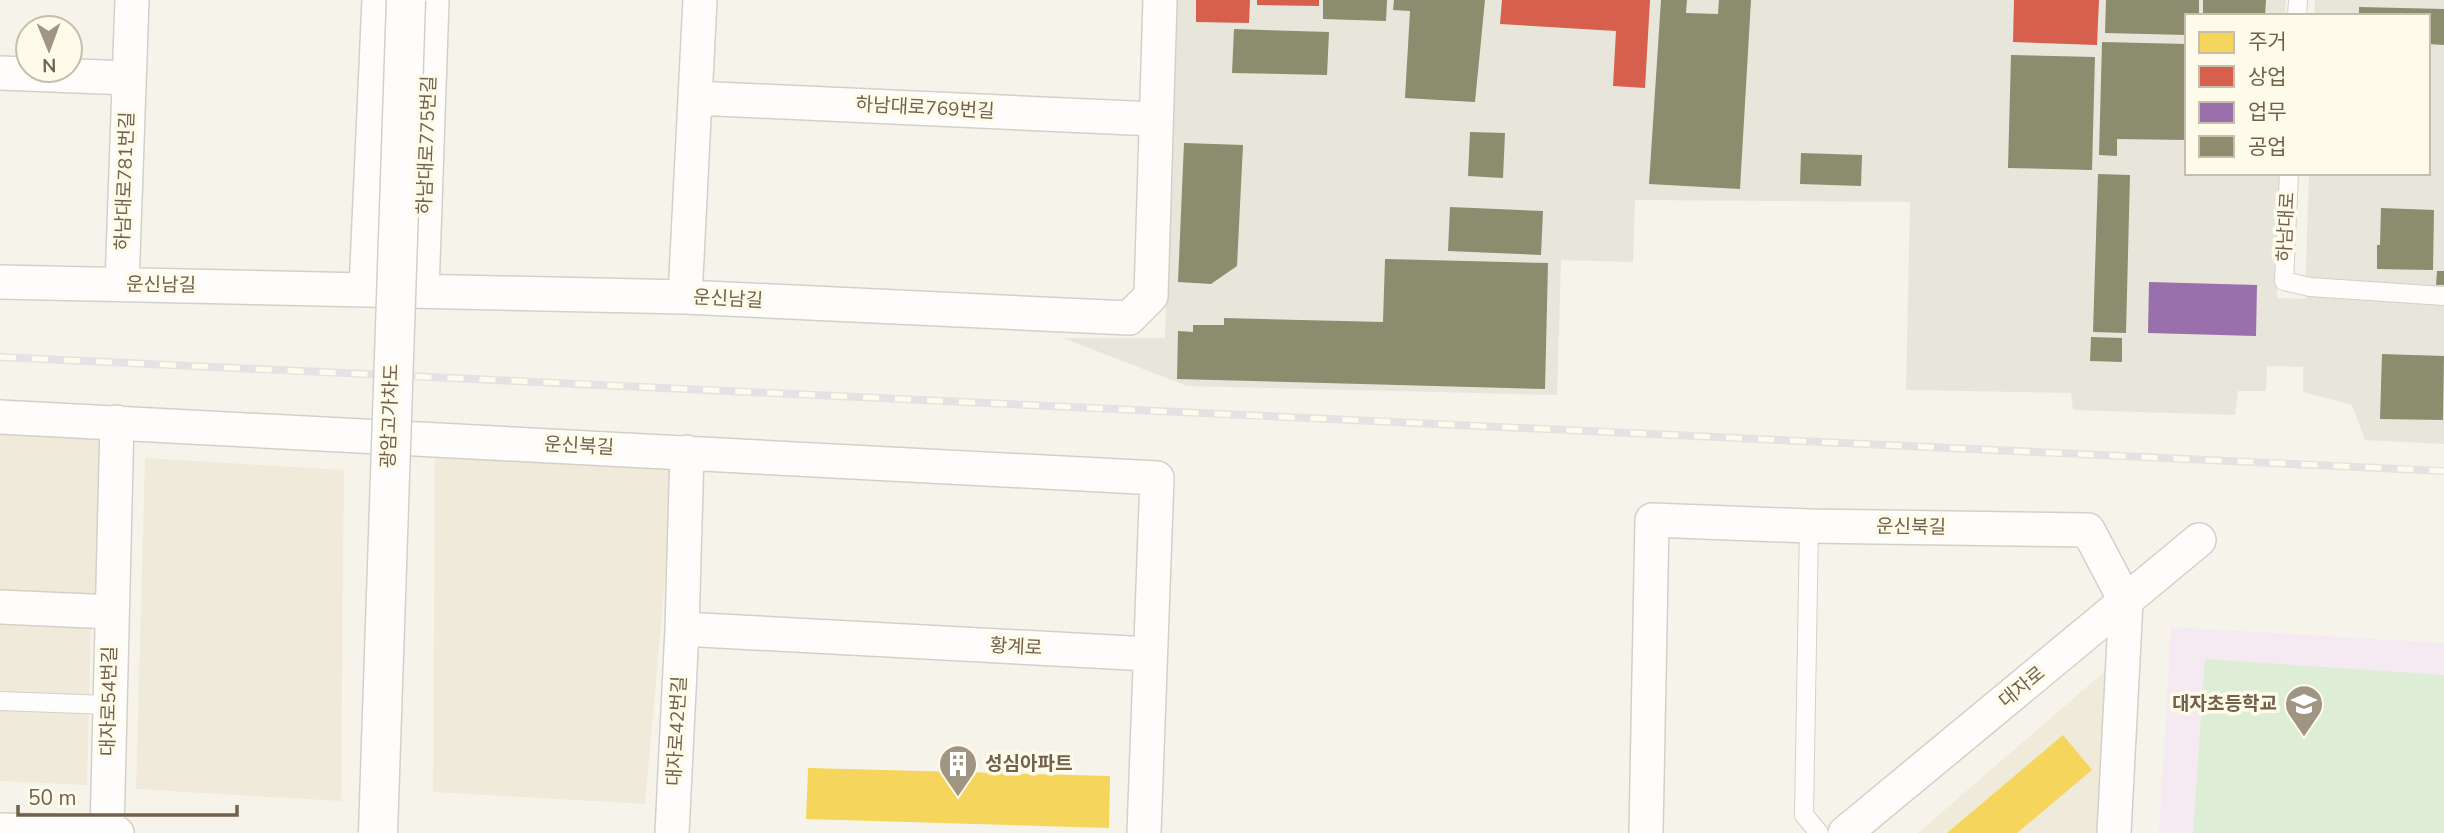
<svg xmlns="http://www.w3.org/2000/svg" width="2444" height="833" font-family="'Nunito Sans','Noto Sans KR',sans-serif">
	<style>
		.residential { fill: #efead9 }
		.industrial { fill: #e8e5db }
		.education { fill: #f5eaf1 }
		.pitch { fill: #deedd6 }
		.homes { fill: #f6d55c }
		.shops { fill: #d6604d }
		.offices { fill: #9970ab }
		.industry { fill: #8c8c6e }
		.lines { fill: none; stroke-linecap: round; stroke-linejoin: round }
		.service-casing { stroke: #d4d0c7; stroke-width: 20 }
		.minor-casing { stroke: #d4d0c7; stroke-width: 36 }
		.service { stroke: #fefdfc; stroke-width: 18 }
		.minor { stroke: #fefdfc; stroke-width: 33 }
		.rail-casing { stroke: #e5e2e4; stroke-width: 8 }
		.rail { stroke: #fefbeb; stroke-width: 5; stroke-dasharray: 16; stroke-linecap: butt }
		.tertiary-bridge-casing { stroke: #d4d0c7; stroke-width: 41; stroke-linecap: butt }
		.tertiary-bridge { stroke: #fefdfc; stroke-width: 38 }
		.labels { text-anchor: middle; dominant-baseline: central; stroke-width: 7; stroke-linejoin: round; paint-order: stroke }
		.street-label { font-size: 19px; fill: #72624c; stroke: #fefbeb }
		.poi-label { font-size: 19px; font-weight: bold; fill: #72624c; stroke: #fefbeb; text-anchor: end }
	</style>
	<rect width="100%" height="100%" fill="#f6f4ea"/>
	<path class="residential" d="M0,427L103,432L100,599L0,594Z
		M435,447L675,467L645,804L433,792Z
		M145,458L344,470L341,801L136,789Z
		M0,618L91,623L87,785L0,781Z
		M2112,665L2105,833H1918Z"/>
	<path class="industrial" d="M1174,0H2286L2285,16H2187V173H2280L2277,298L2305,299L2309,173H2428V16H2314L2315,0H2444V444L2365,440L2352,405L2303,392V367L2267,366L2266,391H2238L2235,415L2073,410L2071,393L1906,390L1910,202L1635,200L1633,262L1561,260L1557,395L1187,386L1063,338H1165Z"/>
	<path class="education" d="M2171,627L2444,643V833H2159Z"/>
	<path class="pitch" d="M2205,659L2444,675V833H2193Z"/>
	<path class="homes" d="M2063,735L2092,770L2017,833H1947Z
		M808,768L1110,776L1109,828L806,819Z"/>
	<path class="shops" d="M1196,0H1250L1249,23L1196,22Z
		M1257,0H1319V6L1257,5Z
		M1502,0H1650L1645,88L1613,86L1616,31L1500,24Z
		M2014,0H2099L2097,45L2013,42Z"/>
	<path class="offices" d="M2149,282L2257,285L2256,336L2148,333Z"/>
	<path class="industry" d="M1323,0H1387L1386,21L1323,19Z
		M1394,0H1485L1475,102L1405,98L1410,11L1393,10Z
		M1661,0H1687L1686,13L1718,14L1719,0H1751L1740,189L1649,184Z
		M2106,0H2199V16H2187V35L2105,33Z
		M2203,0H2266L2265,16H2203Z
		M2359,7L2444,9V45L2428,44V16H2359Z
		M1234,29L1329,32L1327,75L1232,73Z
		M2102,42L2187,44V140L2117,139V156L2099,155Z
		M2011,55L2095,57L2092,170L2008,168Z
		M1470,132L1505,133L1503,178L1468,176Z
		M1184,143L1243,145L1237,266L1211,284L1178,282Z
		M1801,153L1862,155L1861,186L1800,184Z
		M2098,174L2130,175L2126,333L2093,332Z
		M1450,207L1543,211L1541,255L1448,251Z
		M2381,208L2434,210L2433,270L2377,269V245H2380Z
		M1385,259L1548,263L1545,389L1177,379L1178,331L1193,332V325H1224V318L1383,322Z
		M2437,271H2444V285H2436Z
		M2091,337L2122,338V362L2090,361Z
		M2382,354L2444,356L2443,420L2380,419Z"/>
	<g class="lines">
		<defs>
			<path id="service" d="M2297,16L2298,0
				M2289,173L2284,281L2310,287L2444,296
				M1809,526L1804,815L1819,833
				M0,701L109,705"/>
			<path id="minor" d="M0,73L129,78
				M695,98L1154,119
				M0,282L685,297L1129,318L1151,296L1160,0
				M122,285L132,0
				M366,290L379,0
				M422,291L432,0
				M685,297L700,0
				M0,417L1157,478L1144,833
				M0,607L112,612
				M682,629L1149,654
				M0,830L117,833
				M107,832L117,422
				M672,833L682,629L687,452
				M1646,833L1652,520L1809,526L2088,530L2126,602
				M1845,833L2199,540
				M2114,833L2126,602"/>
		</defs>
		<use href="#service" class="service-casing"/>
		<use href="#minor" class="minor-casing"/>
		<use href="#service" class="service"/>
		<use href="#minor" class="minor"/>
		<defs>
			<path id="rail" d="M0,357L2444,471"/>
		</defs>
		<use href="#rail" class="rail-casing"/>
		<use href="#rail" class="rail"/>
		<defs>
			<path id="tertiary-bridge" d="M378,833L406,0"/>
		</defs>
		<use href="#tertiary-bridge" class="tertiary-bridge-casing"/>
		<use href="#tertiary-bridge" class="tertiary-bridge"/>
	</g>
	<defs>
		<symbol id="school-pin" viewBox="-11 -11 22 30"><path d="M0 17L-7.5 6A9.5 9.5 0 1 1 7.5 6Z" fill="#a09583" stroke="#fefbeb"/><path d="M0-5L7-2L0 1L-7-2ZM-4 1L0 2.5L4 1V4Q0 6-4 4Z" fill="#fff"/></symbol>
		<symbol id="building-pin" viewBox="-11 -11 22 30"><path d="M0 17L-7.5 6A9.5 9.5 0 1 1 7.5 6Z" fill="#a09583" stroke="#fefbeb"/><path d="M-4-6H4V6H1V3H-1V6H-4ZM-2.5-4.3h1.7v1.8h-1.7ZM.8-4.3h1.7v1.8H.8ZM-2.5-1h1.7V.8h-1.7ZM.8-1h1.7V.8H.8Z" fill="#fff"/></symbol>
	</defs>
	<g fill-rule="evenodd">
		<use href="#school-pin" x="2282" y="682" width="44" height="60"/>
		<use href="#building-pin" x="936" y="742" width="44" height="60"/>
	</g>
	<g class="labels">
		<g class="street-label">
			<text transform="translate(925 108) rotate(3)">하남대로769번길</text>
			<text transform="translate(427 145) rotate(-88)">하남대로775번길</text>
			<text transform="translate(125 181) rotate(-88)">하남대로781번길</text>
			<text transform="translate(2286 227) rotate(-87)">하남대로</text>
			<text transform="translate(161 285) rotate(1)">운신남길</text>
			<text transform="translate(728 299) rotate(3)">운신남길</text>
			<text transform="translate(390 416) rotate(-88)">광암고가차도</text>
			<text transform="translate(579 446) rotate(3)">운신북길</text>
			<text transform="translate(1911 527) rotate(1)">운신북길</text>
			<text transform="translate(1016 647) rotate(3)">황계로</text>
			<text transform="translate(2022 687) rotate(-39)">대자로</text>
			<text transform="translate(109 701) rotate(-89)">대자로54번길</text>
			<text transform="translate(677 731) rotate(-87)">대자로42번길</text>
		</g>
		<g class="poi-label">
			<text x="2277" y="704">대자초등학교</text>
			<text x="985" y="764" text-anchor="start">성심아파트</text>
		</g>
	</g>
	<rect x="2185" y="14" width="245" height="161" fill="#fefbeb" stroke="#c6beab" stroke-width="2"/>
	<rect x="2199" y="32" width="35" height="21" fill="#f6d55c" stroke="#c6beab" stroke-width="2"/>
	<text x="2248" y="49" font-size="21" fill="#72624c">주거</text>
	<rect x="2199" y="66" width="35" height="21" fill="#d6604d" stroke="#c6beab" stroke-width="2"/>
	<text x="2248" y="84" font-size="21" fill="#72624c">상업</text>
	<rect x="2199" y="102" width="35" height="21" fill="#9970ab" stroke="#c6beab" stroke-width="2"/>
	<text x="2248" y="119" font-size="21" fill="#72624c">업무</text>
	<rect x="2199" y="136" width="35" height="21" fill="#8c8c6e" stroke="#c6beab" stroke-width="2"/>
	<text x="2248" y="154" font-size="21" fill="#72624c">공업</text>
	<g transform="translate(49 49) rotate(179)"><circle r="33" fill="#fefbeb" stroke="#c6beab" stroke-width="2"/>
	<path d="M0-5L12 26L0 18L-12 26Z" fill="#a09583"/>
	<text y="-10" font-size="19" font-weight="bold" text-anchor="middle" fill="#72624c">N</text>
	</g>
	<path d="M18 805v10h219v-10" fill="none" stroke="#72624c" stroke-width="3.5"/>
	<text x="28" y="805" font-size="21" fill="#72624c" stroke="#fefbeb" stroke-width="5" paint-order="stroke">50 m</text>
</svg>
